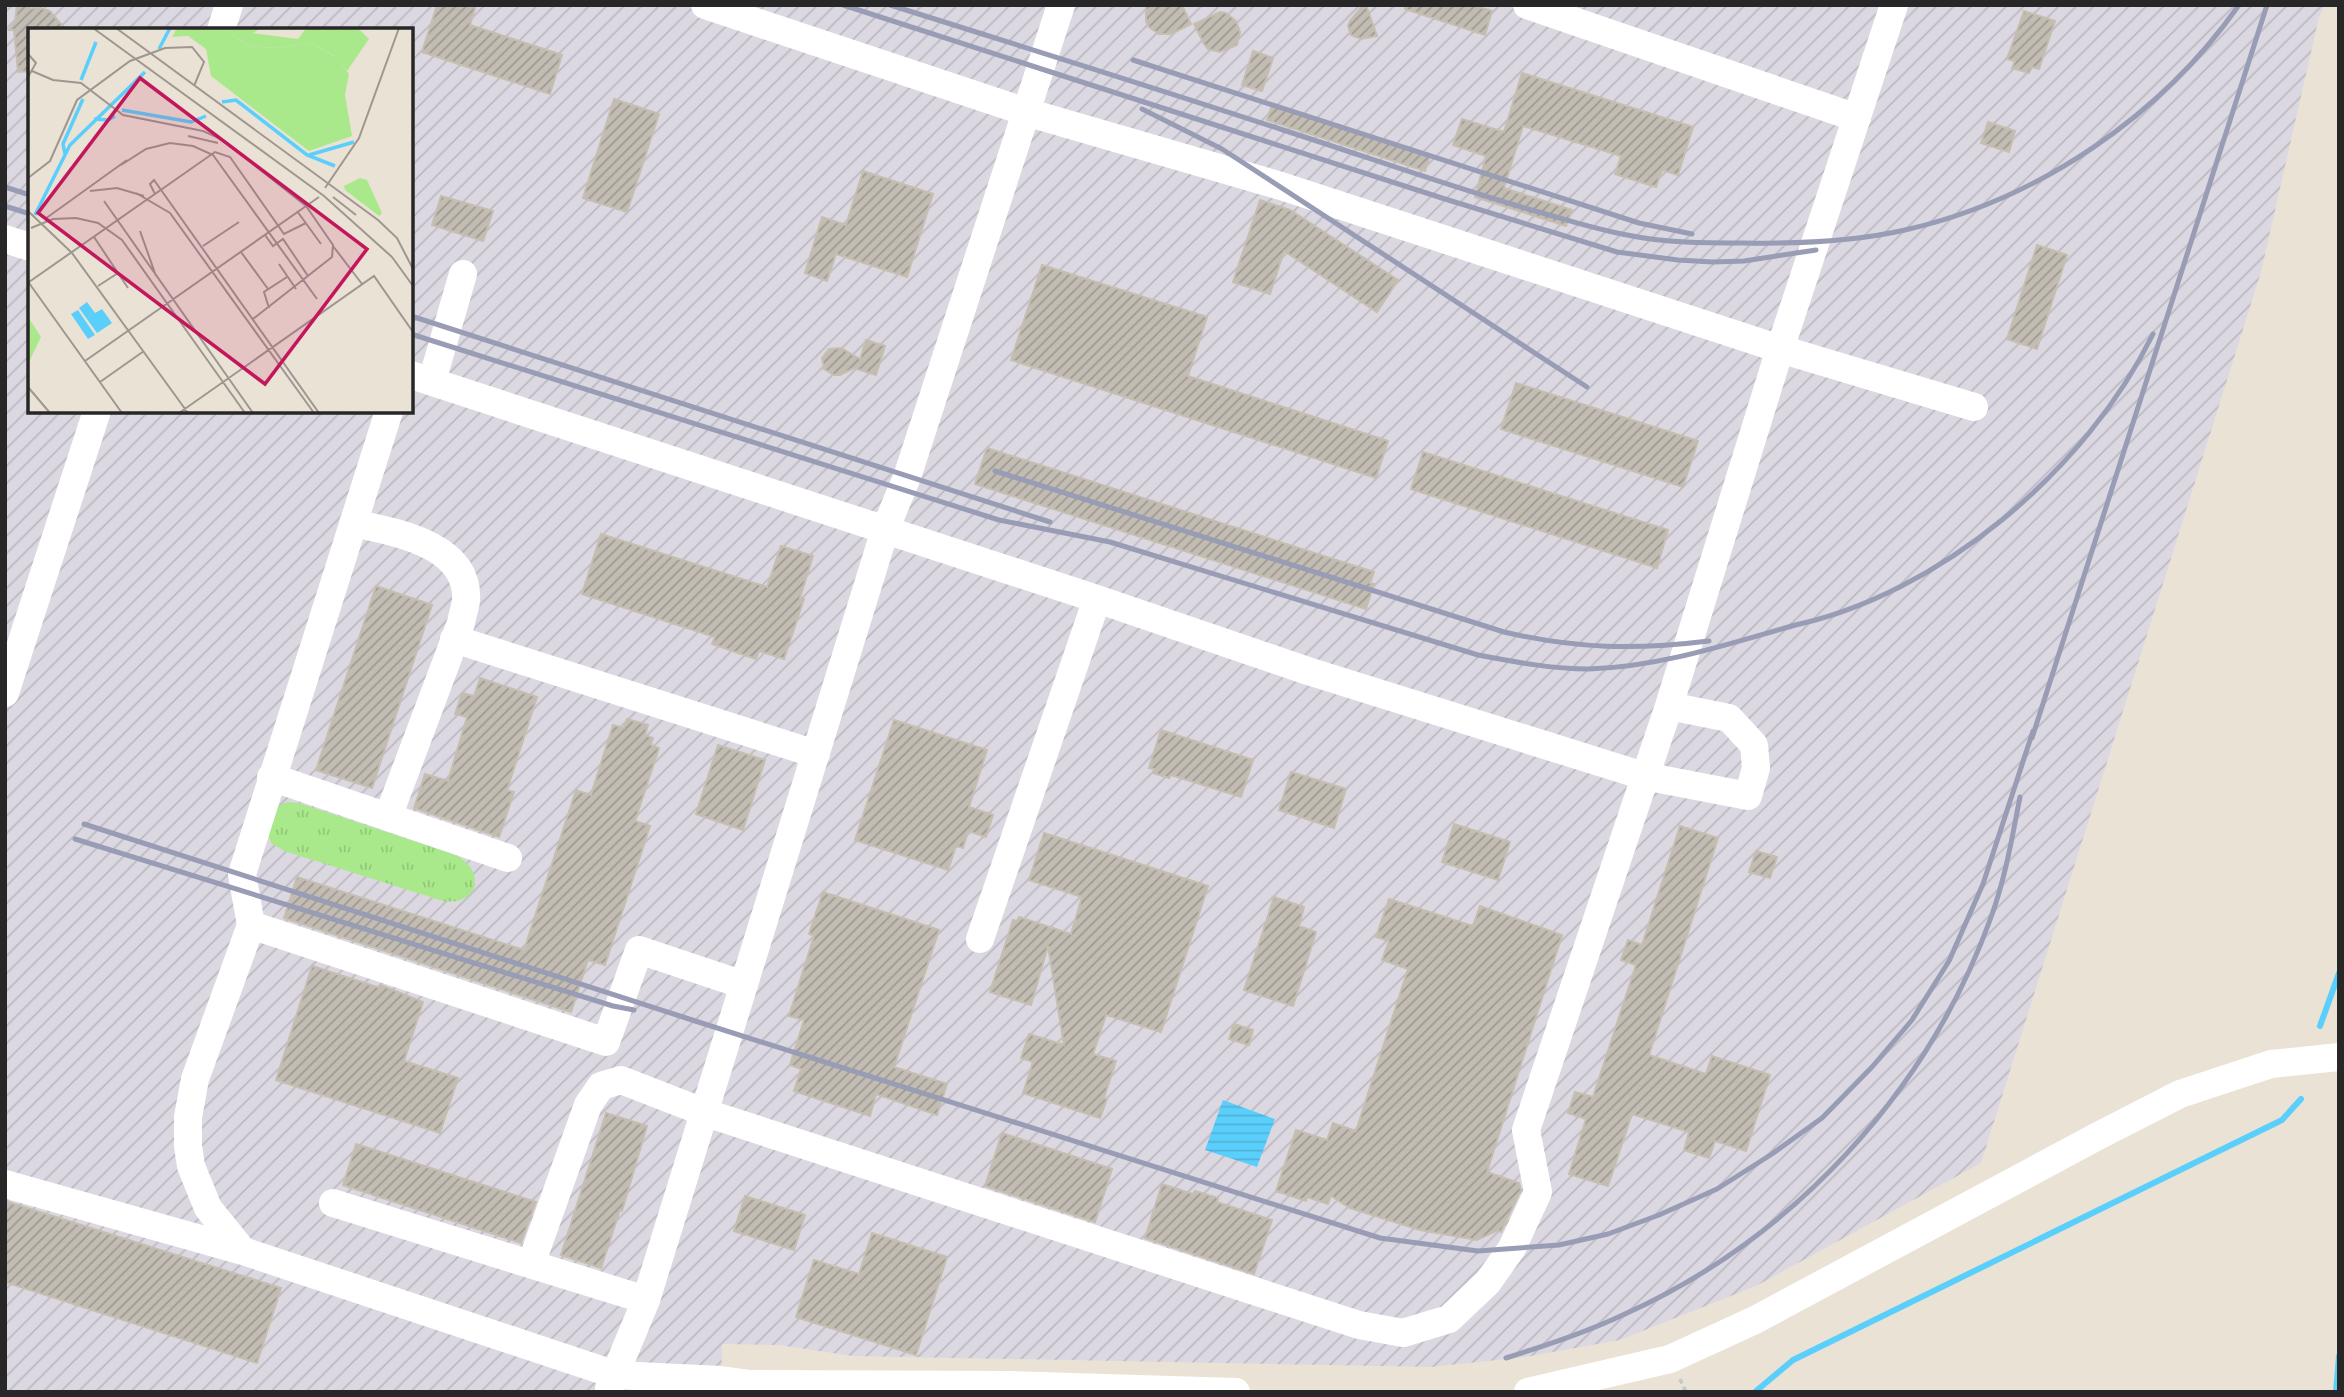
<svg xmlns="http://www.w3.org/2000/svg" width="2344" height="1397" font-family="Rubik,sans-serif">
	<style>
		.industrial { fill: url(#industrial-furrows); fill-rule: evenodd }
		.grass { fill: url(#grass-tufts) }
		.water { fill: url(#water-rules) }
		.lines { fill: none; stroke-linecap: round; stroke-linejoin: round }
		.stream { stroke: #5bcffb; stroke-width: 6 }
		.building { fill: url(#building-hatch); stroke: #c6beb0; stroke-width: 2 }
		.path { stroke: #c7c7c7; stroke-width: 3.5; stroke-dasharray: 5 3.5; stroke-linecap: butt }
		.minor { stroke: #fff; stroke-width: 28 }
		.rail { stroke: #989cb4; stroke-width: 5 }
		.inset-river { fill: none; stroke: #5bcffb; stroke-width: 3.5 }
		.inset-road { fill: none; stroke: #9d9790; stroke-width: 2 }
		.view { fill: #c2185b; fill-opacity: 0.15; stroke: #c2185b; stroke-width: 3.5 }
		.inset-edge { fill: none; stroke: #272727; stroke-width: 3.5 }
	</style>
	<defs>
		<pattern id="industrial-furrows" width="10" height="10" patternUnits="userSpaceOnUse" patternTransform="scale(1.75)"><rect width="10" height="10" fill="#dbd8e2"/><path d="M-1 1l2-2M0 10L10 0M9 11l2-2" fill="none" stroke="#bcb9c2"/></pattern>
		<pattern id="grass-tufts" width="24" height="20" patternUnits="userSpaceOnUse" patternTransform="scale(1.75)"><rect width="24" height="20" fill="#aae98b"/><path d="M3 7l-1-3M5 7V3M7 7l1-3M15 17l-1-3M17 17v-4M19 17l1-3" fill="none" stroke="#92c878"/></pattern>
		<pattern id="water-rules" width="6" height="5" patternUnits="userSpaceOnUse" patternTransform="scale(1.75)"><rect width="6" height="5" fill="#5bcffb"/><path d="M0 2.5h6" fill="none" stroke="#4fb2d7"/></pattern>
		<pattern id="building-hatch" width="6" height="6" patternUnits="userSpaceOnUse" patternTransform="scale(1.75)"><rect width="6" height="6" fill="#c2bcb3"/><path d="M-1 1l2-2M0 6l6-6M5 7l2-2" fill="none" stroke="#9e9992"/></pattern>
	</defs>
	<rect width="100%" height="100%" fill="#ebe2d6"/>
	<path class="industrial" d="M5,5H2325L2319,17L2261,272L1981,1163L1756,1286L1620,1340L1525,1357L1431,1367L853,1356L779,1345L722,1344L721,1392H5ZM30,30H411V411H30Z"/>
	<path class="grass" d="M287,802L299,803L456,855C487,872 478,906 443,901L284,851L271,843L266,829L274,808Z"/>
	<path class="water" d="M1223,1100L1275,1119L1257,1167L1205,1150Z"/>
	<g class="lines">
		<path class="stream" d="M2320,1026L2339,973
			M1755,1392L1793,1360L2282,1120L2301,1099
			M2336,1392L2339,1356"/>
	</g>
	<path class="building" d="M17,5H30V9L38,7L50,11L66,30H30V71L18,72L14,30H9L15,22Z
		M437,5H476L470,25L562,55L550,94L422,52Z
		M1146,5H1182L1191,24L1171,34H1159L1149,27L1146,21Z
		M1363,5H1366L1377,36L1361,39L1351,35L1348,26L1350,21Z
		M1405,5H1473L1492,11L1485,35L1405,9Z
		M2024,11L2055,21L2039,69L2032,67L2029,73L2012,68L2015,61L2007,59Z
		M1220,12L1226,13L1236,21L1240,32L1237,45L1220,52L1208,49L1204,44L1194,24Z
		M1253,51L1273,58L1262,91L1242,85Z
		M1522,73L1693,127L1678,175L1662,170L1656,187L1615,174L1621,156L1523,126L1504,188L1572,210L1566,226L1475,197L1486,156L1453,145L1462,119L1504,132Z
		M614,99L659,114L627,212L583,198Z
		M1272,105L1430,156L1425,171L1267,120Z
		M1988,122L2015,131L2009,152L1981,143Z
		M863,171L933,194L907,277L836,254L827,281L805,273L822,217L846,225Z
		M441,196L493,211L483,241L432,225Z
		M1260,200L1290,210L1398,280L1377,312L1284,251L1270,294L1233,282Z
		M2037,245L2067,255L2037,349L2007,339Z
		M1042,265L1207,317L1188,376L1388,441L1376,478L1011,360Z
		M866,340L885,346L876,375L857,369L858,366L840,375H834L824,369L822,358L829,349L841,348L860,359Z
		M1516,383L1698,441L1683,487L1501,429Z
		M987,448L1374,572L1370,583L1374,584L1366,609L975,484Z
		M1423,452L1668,530L1657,568L1411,489Z
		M601,534L767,587L781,546L813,556L800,598L804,599L784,659L759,651L756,659L738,653L712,644L715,637L582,594Z
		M376,586L432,605L372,788L316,770Z
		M480,678L537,697L507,790L514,792L499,837L414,808L425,774L448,781L467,717L455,714L462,693L474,696Z
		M627,719L648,725L645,735L653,738L651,745L659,748L635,821L650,826L605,965L588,960L571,1012L284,918L297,877L524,950L576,790L591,795L613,725L624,728Z
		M894,720L987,750L969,807L993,815L986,837L968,831L963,848L956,846L948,870L855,840Z
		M1161,730L1253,760L1241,797L1171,775L1169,778L1153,773L1154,769L1149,768Z
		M718,745L765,760L743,830L696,814Z
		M1291,772L1346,789L1334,828L1279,810Z
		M1454,824L1510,842L1498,880L1442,862Z
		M1680,826L1718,838L1649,1055L1706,1074L1712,1056L1770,1075L1746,1151L1715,1141L1709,1158L1684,1150L1689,1132L1632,1114L1608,1186L1569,1174L1586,1119L1568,1113L1575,1092L1593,1097L1636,965L1621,960L1628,940L1642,945Z
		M1044,833L1208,886L1161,1032L1106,1015L1093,1054L1116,1061L1104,1098L1107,1099L1100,1118L1023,1093L1033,1062L1021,1058L1029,1034L1064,1045L1048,946L1031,1005L990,992L1013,920L1017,921L1019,917L1071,934L1082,897L1029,880Z
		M1756,851L1777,857L1770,878L1749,872Z
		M823,892L939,930L894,1067L947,1084L937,1115L876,1094L870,1116L794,1091L801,1069L790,1065L804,1020L789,1016L814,936L809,934Z
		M1274,897L1304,907L1299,926L1316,932L1293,1006L1244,990Z
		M1389,899L1473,926L1480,906L1562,935L1487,1172L1519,1183L1521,1190L1501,1232L1498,1230L1477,1240L1420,1230L1350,1208L1331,1196L1328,1204L1307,1197L1306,1201L1276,1191L1296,1130L1327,1140L1333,1123L1356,1131L1408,969L1382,960L1389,941L1376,937Z
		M312,966L380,988L381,985L423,1002L404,1061L458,1078L440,1133L276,1080Z
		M1234,1024L1253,1030L1249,1045L1229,1039Z
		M606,1113L647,1126L622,1211L620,1210L601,1268L561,1255Z
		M1002,1133L1112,1169L1095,1222L985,1186Z
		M356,1144L536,1202L521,1243L343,1185Z
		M1162,1184L1193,1194L1195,1191L1218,1198L1217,1202L1272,1220L1254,1274L1145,1238Z
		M745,1196L805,1215L794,1250L734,1231Z
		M5,1201L281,1288L257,1363L5,1282Z
		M872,1233L947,1257L916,1355L796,1317L814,1260L859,1274Z"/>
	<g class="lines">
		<path class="path" d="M1680,1379L1686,1392"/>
		<path class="minor" d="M705,5L1026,112L1281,186L1780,349L1974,407
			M1527,5L1857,118
			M221,30L229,5
			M5,239L30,247
			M411,375L1097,599L1308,671L1644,776L1748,796L1756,768L1754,745L1729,718L1669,706
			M432,381L463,274
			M389,411L242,874L251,925L195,1079L188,1117V1146L191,1166L208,1208L243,1251L616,1375L721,1380L750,1384L1009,1385L1236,1392
			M353,523C394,532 470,544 466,601C465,608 462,616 461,623L388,817
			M454,639L816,754
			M5,693L97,411
			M271,777L508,858
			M251,925L606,1042L639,950L744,985
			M980,939L1097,599
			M5,1184L243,1251
			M333,1203L646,1300
			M531,1264L588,1105L601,1086L621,1080L706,1113L1359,1325L1403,1333L1449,1319L1488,1282L1512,1248L1538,1192L1526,1130L1669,706L1780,349L1894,5
			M609,1389L646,1300L885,530L907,477L1061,5
			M1528,1392L1670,1359L1755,1320L2096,1137L2180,1094L2271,1064L2339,1057"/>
		<path class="rail" d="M843,5L1445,199L1617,252L1678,260L1713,262L1744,261L1816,250
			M890,5C1021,46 1152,87 1283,130C1364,156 1445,185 1528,209C1561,218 1593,229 1627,235C1666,243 1705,243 1744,243C1798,244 1852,242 1905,230C2038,200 2161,116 2239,5
			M1133,60L1639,223L1692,234
			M1142,109L1222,149L1587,387
			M5,187L30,195
			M5,206L30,214
			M411,316L1050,522
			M411,334L999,520L1110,542L1478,655C1515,662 1552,669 1589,669C1661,667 1731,643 1799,624
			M995,471L1504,632C1577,649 1635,650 1709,641
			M1791,626C1940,595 2087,469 2153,334
			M2032,738L2267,5
			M84,824L689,1019L1380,1238L1478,1251L1559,1245L1608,1234L1659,1215L1717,1189L1772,1154L1822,1118L1872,1067L1912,1020L1949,961L1983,884L2033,731
			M75,839L613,1006L634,1010
			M1506,1358C1547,1345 1587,1332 1625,1314C1793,1238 1927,1093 1990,920C2005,880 2012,838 2020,797"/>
	</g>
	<g transform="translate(28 28)">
		<rect width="385" height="385" fill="#ebe2d6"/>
		<path d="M149,0H195L220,18L250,20L283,15L308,29L321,46L317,67L324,108L281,123L183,48L178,21L160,8L144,9ZM332,150L339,152L354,185L351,188L317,162L316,158Z" fill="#aae98b"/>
		<path d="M195,0H233L225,5L270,11L278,0H330L341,11L319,43L307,28L283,15L250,20L220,18ZM0,289L13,309L0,336Z" fill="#aae98b"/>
		<path d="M59,274L67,285L74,281L84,295L69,305L51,280ZM50,282L67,307L60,311L43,286Z" fill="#5bcffb"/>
		<path class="inset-river" d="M131,21L142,0M53,52L68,14M194,74L208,72L279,127L307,138M94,82L163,94L178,88M66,91L80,92L87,88M37,126L35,116L55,71M281,127L326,114M7,187L42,117L117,44"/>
		<path class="inset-road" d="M65,0L296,168L364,229M88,0L350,192L369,210L385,241M0,26L8,35L0,49M4,43L25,52L53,55L95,87L175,103L193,111L278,178L305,217L304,229L225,291M160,108L190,115M93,137L118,121L142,115L165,118L185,127L289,271M0,150L22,133L49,72L102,33L137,20L164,19L176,34L166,58M297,160L331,110L371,0M62,163L89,160L116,168M108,165L142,185L286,385M127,166L122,156L126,152L291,385M305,169L328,187M76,173L225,385M0,183L44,225L160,385M269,183L293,216M17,191L99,132M3,200L25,191L48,190L70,195L94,212L217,385M112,203L128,248M237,207L245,218L255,211L280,248M66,209L100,260M175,218L211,194M305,218L334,256M213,224L240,261M364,229L385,258M251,236L268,261M1,254L187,124L202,129L256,206L278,195M1,255L94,385M70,258L90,245M241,280L236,264L259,249M57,333L291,169M72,354L116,323M0,359L22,385M151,385L346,248L385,304"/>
		<path class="view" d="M112,50L339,221L237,356L10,185Z"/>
		<rect width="385" height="385" class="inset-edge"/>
	</g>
	<rect width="2344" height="1397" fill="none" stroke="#272727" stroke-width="14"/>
</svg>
